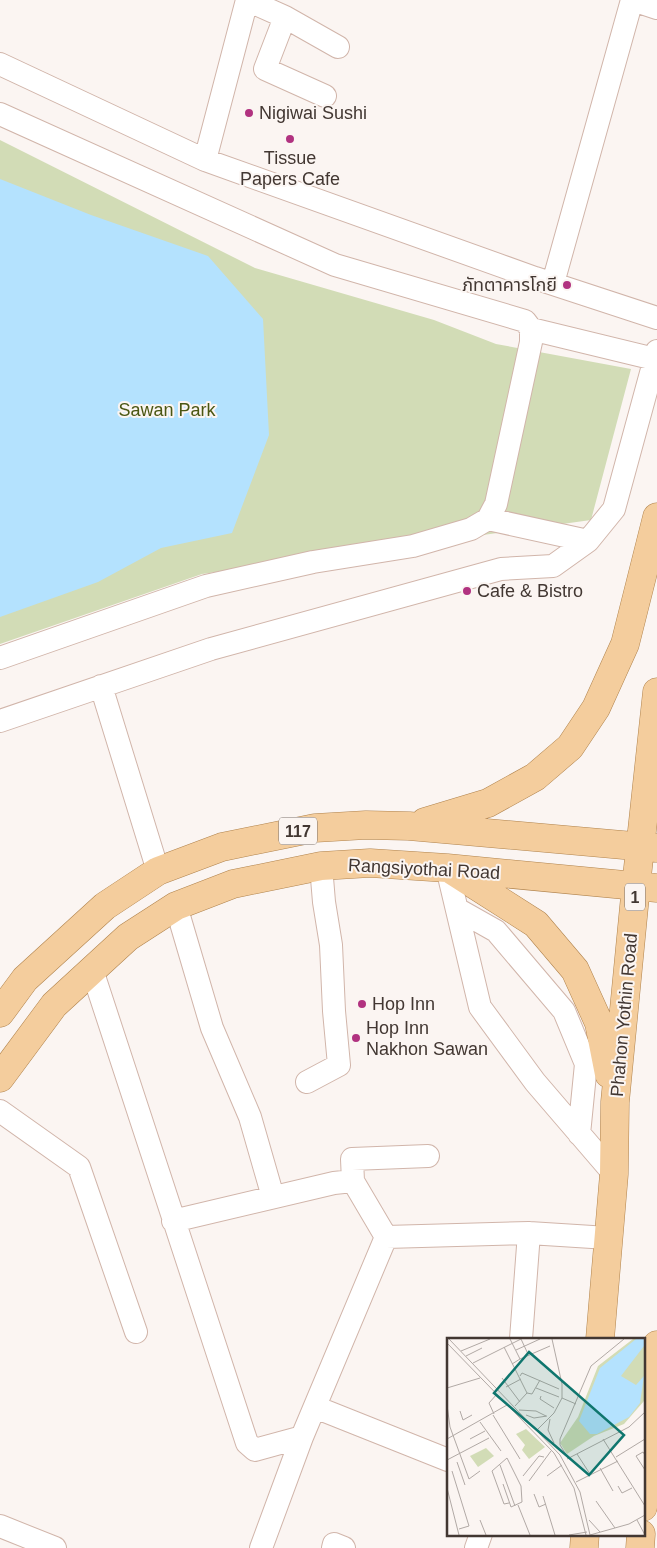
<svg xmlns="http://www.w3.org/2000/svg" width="657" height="1548" font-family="Helvetica,'Noto Sans Thai',sans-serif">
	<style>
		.park { fill: #d2dcb6 }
		.water { fill: #b4e2fe }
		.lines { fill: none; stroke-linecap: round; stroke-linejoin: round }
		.minor-casing { stroke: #d1b5aa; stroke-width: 24 }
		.major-casing { stroke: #b0834d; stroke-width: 29 }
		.minor { stroke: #fff; stroke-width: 22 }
		.major { stroke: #f4cd9d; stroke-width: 28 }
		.poi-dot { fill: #b13280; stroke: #fbf5f2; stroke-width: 2 }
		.labels { text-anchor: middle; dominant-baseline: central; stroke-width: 4; stroke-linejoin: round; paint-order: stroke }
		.shield { fill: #fbf5f2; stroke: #7a706c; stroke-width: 1 }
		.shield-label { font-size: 16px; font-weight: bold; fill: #423732 }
		.poi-label { font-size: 18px; fill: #423732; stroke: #fbf5f2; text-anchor: start }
		.park-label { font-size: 18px; fill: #4a5714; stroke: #fbf5f2 }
		.street-label { font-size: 18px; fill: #423732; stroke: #fbf5f2 }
		.inset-road { fill: none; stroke: #b1a9a5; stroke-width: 1 }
		.view { fill: #0f766e; fill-opacity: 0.15; stroke: #0f766e; stroke-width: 2.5 }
		.inset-edge { fill: none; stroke: #423732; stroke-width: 2.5 }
	</style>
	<rect width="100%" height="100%" fill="#fbf5f2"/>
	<path class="park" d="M0,140L255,268L434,320L496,344L631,369L591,520L202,574L0,644Z"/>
	<path class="water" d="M0,179L91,215L208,256L263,319L269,435L232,533L161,548L98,582L0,617Z"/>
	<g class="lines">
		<defs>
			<path id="minor" d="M247,0L285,17L338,47
				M633,0L657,8
				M285,17L265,69L325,96
				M0,64L205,160L535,278L657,318
				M0,114L335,265L525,321L531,329L655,359
				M205,160L247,0
				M553,283L632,0
				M488,519L588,541
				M0,658L206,586L313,562L413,546L471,529L488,519L496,504L531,342V329
				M101,686L158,871
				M0,721L211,649L501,569L553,566L588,541L614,509L657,351
				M447,868L480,1007L535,1082L614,1174
				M176,906L212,1028L250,1117L273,1197
				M457,909L496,931L564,1011L586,1064L579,1134
				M92,970L247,1443L255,1450L302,1437
				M307,1082L339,1065L334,1011L331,945L324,902L321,866
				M0,1111L79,1167L136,1332
				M353,1181L352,1159L428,1156
				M173,1221L334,1183L353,1181L386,1237
				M521,1339L529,1233
				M315,1407L448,1460
				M0,1526L55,1548
				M261,1548L302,1437L386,1237L529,1233L608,1238
				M333,1548L334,1544L344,1548
				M476,1548L481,1534"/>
			<path id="major" d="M425,822L488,803L535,777L570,747L596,708L625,644L657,517
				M453,871L536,924L575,970L599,1023L609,1074
				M0,1013L25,979L105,906L158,871L222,847L315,828L366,825L409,826L657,848
				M0,1078L54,1005L128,937L176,906L233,884L321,866L370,863L447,868L657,888
				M600,1339L614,1174L615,1102L636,886L657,692
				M643,1507L657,1345
				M584,1548L585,1534
				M640,1548L641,1534"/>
		</defs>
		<use href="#minor" class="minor-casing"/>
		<use href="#major" class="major-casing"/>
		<use href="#minor" class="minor"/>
		<use href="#major" class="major"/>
	</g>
	<g class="poi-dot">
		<circle cx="249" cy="113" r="5"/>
		<circle cx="290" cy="139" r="5"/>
		<circle cx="567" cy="285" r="5"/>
		<circle cx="467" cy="591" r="5"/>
		<circle cx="362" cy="1004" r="5"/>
		<circle cx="356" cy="1038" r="5"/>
	</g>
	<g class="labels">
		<g class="shield">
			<rect x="279" y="817.5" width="38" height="27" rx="4"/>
			<rect x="625" y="883.5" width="20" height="27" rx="4"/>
		</g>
		<g class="shield-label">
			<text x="298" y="831">117</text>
			<text x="635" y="897">1</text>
		</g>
		<g class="poi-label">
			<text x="259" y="113">Nigiwai Sushi</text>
			<text x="290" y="158" text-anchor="middle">Tissue<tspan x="290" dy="21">Papers Cafe</tspan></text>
			<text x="557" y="285" text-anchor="end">ภัทตาคารโกยี</text>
			<text x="477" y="591">Cafe &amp; Bistro</text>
			<text x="372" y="1004">Hop Inn</text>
			<text x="366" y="1028">Hop Inn<tspan x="366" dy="21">Nakhon Sawan</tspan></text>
		</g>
		<g class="park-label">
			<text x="167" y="410">Sawan Park</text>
		</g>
		<g class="street-label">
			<text transform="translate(424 869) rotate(3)">Rangsiyothai Road</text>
			<text transform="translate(624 1015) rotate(-85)">Phahon Yothin Road</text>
		</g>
	</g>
	<g transform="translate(447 1338)">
		<rect width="198" height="198" fill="#fbf5f2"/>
		<path d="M79,91L98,109L82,121L75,112L78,107L69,96ZM39,110L47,118L31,129L23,118Z" fill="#d2dcb6"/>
		<path d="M186,1H197V63L177,86L147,98L120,116L113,105L131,79L151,28Z" fill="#d2dcb6"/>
		<path d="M189,1H197V8L174,38L189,47L197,38L193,65L182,79L150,96H143L132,83L153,30Z" fill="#b4e2fe"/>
		<path class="inset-road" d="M2,1L113,117L133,154L143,197M63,1L73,21L65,26M74,1L81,16M0,5L107,115L127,150L139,197M57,9L80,55L68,68M69,12L93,1M14,13L43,1M19,18L35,10M73,21L103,8M26,25L74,1M73,38L75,35L112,51M55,40L73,64M59,49L74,41M0,50L33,40M89,50L112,59M80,55L85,56L93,42M94,58L93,61L107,70M115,60L129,66M0,67L3,89L22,141L33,133M72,72L89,73L99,78M13,73L16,82L25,77M47,76L42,65L50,56M46,77L73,121M79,77L87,80L100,78M103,81L101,92L107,105M33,84L54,113M90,92L107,75L115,60V46L105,1M0,101L60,67M23,101L38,93M156,101L198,168M130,116L143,136M198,117L196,114L189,118L198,132M169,119L198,101M120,121L182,89L198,74M122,121L113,107V101L144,28L177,1M0,122L42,100M10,124L18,147M53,127L68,168M153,130L166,153M5,133L22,188L12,191M76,138L92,118L97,119M100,138L115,127M82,143L104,113M129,144L171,123M56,146L64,169L75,164L74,148L60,120L45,133L57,166L62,165M171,148L175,155L185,150M0,150L12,197M87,156L92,169L99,166M96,158L108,197M149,163L168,190M71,167L83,197M33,182L39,197M142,182L153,194M190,182L198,197M122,197L140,194M143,197L182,186L198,177"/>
		<path class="view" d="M82,14L177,97L142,137L47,55Z"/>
		<rect width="198" height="198" class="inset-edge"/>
	</g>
</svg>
